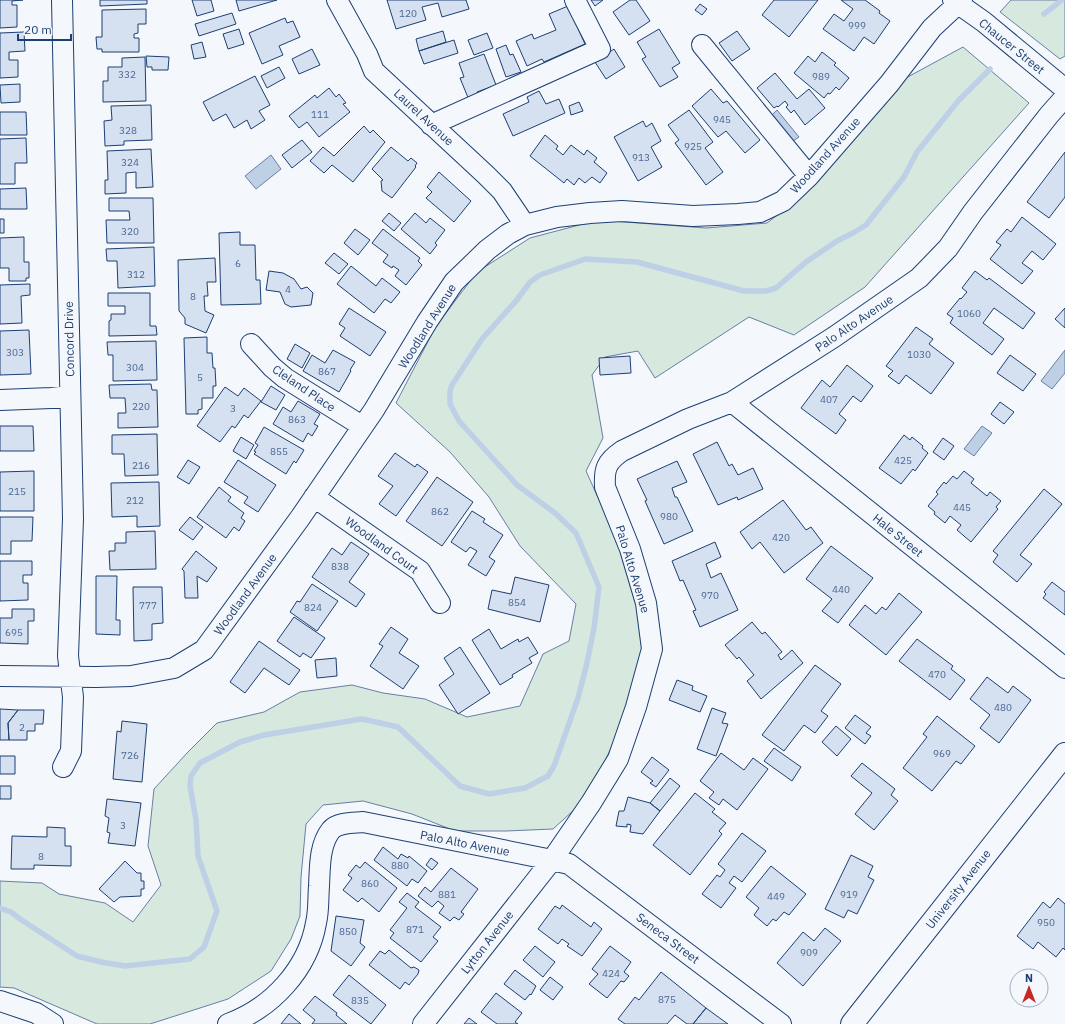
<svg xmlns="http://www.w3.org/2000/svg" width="1065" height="1024" font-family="'IBM Plex Sans',sans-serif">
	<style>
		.green { fill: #d7e8df; stroke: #687fa3 }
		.water { fill: #bed0e5; stroke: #687fa3 }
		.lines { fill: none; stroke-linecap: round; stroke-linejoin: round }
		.stream { stroke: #bed0e5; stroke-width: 5.5 }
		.building { fill: #d5e0f0; stroke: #1d3f73 }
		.minor-casing { stroke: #1d3f73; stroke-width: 22 }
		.major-casing { stroke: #1d3f73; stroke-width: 24 }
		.minor { stroke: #f4f7fb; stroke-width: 20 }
		.major { stroke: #f4f7fb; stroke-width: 22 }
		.labels { text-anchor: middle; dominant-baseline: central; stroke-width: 3; stroke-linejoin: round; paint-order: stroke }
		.number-label { font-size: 10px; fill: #4b6792 }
		.street-label { font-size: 12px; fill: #1d3f73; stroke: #f4f7fb }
	</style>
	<rect width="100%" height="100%" fill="#f4f7fb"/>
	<path class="green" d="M1011,0H1065V56L1060,59L1000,12Z
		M963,47L1029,103L865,287L794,335L749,317L655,378L638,351L605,357L592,375L603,438L586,471L614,533L633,587L645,649L620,729L602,767L575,809L553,829L506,831H455L412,814L363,801L323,805L306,824L301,877L300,916L291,939L271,971L228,999L150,1024H97L14,988L0,987V881L42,883L59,894L105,903L133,922L161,885L148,846L154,789L188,752L217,723L264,712L300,692L352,685L383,693L425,699L467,717L520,706L543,654L569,641L576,604L520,546L489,497L450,452L396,403L436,326L477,272L530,238L598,220L706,228L767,223L805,194L904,79Z"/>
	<path class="water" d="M777,110L799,137L793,141L772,115Z
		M271,155L281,169L256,189L245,176Z
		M1065,350V373L1052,389L1041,381Z
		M982,426L992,433L974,456L964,449Z"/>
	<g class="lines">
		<path class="stream" d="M1044,14L1062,0
			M0,908L11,912L20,919L77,956L101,962L125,966L190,959L204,947L217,911L198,856L196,820L190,786L191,776L200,763L240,742L264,735L362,719L398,727L460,786L489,794L525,788L548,776L554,766L578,698L587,663L594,628L599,587L576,533L555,513L517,485L459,421L450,404V391L452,385L482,339L516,301L530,282L540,275L585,259L637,262L744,291H766L776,288L806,262L837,241L853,233L866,225L904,177L917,152L959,100L990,69"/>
	</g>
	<path class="building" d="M0,0H23L12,1V5H17V27L0,28Z
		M100,0H147V4L100,6Z
		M192,0H211L214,11L197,16Z
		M236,0H277L239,11Z
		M387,0H466L469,9L442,17L438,3L422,7L426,20L396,29Z
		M591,0H603L595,6Z
		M630,0H636L650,21L629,35L613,12Z
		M774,0H818L789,37L762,15Z
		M841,0H865L880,11L879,13L890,21L874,44L864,37L854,51L823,29L834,14L844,21L853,9Z
		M700,4L707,9L702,15L695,10Z
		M568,6L585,44L544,62L542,59L527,66L516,41L532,34L534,39L556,30L549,14Z
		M146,9V24H138V33L134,34V38H139V52H102V49H97L96,37H102V10Z
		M232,13L236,24L199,36L195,24Z
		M285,18L287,23L293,21L300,37L279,46L283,55L262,64L249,33Z
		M239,29L244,44L228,49L223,34Z
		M659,29L680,63L672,68L678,77L660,87L642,59L646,57L637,42Z
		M443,31L446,42L419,51L416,39Z
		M737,31L750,49L732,61L719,43Z
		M24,32L25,51L9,52V60H18V77L0,78V33Z
		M487,33L493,48L474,55L468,40Z
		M454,40L458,53L424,64L419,51Z
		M202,42L206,57L194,59L191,45Z
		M506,45L510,55L513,54L521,72L506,77L496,49Z
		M312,49L320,65L299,74L292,59Z
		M614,49L625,67L606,79L595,62Z
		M822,52L836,63L834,65L849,78L839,90L836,87L830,94L828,93L824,98L794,73L808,56L815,62Z
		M484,54L496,85L477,92L479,96L469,100L460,78L464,77L459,63Z
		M146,56L169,57L168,70H152V67H147Z
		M145,57L146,101L103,102V81H108V67H122V58Z
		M279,67L285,78L267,88L261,76Z
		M775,73L797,99L809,89L825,108L805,125L794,110L791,113L786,107L788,105L785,101L778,107L777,106L774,108L757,88Z
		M255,76L270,105L259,111L265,120L251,129L247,120L234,128L226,114L213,121L203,102Z
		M20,84V102L1,103L0,85Z
		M329,88L336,97L339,94L346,103L343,104L350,112L319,137L307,122L299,128L289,116L315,95L317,98Z
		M711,89L723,103L727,101L760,140L745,153L726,131L718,137L692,106Z
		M539,91L546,104L559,99L565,113L513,136L503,114L529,102L527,97Z
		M579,102L583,111L571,115L569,106Z
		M151,105L152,140L124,141V145L105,146L104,121L112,120L111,106Z
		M689,110L713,142L705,148L723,172L706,185L675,143L679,140L668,125Z
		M0,112H26L27,135H0Z
		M643,121L646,127L652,123L661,141L651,147L662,167L638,181L614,137Z
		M364,126L370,133L373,130L385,142L353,182L332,165L324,173L310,161L323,147L334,156Z
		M545,135L558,146L556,149L563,155L571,145L584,155L587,150L597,158L594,162L607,173L600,183L592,177L585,183L579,178L574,185L567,179L564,183L530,156Z
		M26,138L27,163H15V184H0V139Z
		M302,140L312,152L292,168L282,155Z
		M391,147L408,161L411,158L417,163L415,166L416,167L392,198L382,191L381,181L383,180L372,169Z
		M151,149L153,187L136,188V172L126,173V193L105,194V180H108L107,151Z
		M1065,152V197L1049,218L1027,202Z
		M439,172L471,201L454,222L426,198L432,192L427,187Z
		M26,188L27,209H0V189Z
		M109,198H153L154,243H107L106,220H130L129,211H109Z
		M389,213L401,223L394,231L382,221Z
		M415,213L426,223L430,218L445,230L435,243L437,245L430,254L401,229Z
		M1022,217L1056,244L1043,260L1032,251L1022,263L1033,271L1022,284L990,259L1001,245L996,242L1007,229L1011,232Z
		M0,219H4V233H0Z
		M355,229L370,240L358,255L344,243Z
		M383,229L420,258L418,261L422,265L406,285L395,276L399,270L393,266L392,268L383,262L388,255L372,243Z
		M240,232V245H255L256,280H260L261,304L221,305L219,233Z
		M24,237V262H29V278H26V281H9V268H0V238Z
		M154,247L155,286L118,288L117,261H107L106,249Z
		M334,253L348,264L339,274L325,263Z
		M215,258L216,282H207L208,296H204L205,311L214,315L206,333L185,324V318L179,311L178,260Z
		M351,266L376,286L382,278L400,292L391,303L385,299L374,313L337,284Z
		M269,271L283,273L294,279L301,289L307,287L313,293L311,305L291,307L285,304L280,292L266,290Z
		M975,271L987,280L989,278L1035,313L1023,329L994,308L983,323L1004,339L992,355L950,323L953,318L947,314L960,298L961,299L967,292L962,288Z
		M30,284V295L21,296L22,323L0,324V285Z
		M108,293H150V326H156L157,335L109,336V321L111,320V314H125V306H108Z
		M349,308L386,332L370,356L340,336L345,328L339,324Z
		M1065,308V328L1055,319Z
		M916,327L933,339L929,344L954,363L931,394L906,375L899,384L888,376L893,371L886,366Z
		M29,330L31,374L0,375V331Z
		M207,337V353H212L213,368H215L216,386H213V398H202V409L198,410V414H186L184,338Z
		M156,341L157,380L113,381V355H108L107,342Z
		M295,344L310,353L302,368L287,359Z
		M333,350L355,362L350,370L351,371L339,392L303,371L312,355L325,363Z
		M1010,355L1036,374L1023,391L997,373Z
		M630,356L631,373L600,375L599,358Z
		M847,365L873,386L861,402L853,396L839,414L846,420L836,434L801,408L822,380L830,387Z
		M151,384L152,390H157L158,427L118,428V413H126L125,398H110L109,385Z
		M271,386L285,395L276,410L261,402Z
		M225,387L238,396L244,388L261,401L248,418L244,415L235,428L232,426L220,442L197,426Z
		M298,401L320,414L314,424L318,426L312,436L308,433L303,442L273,424L283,407L291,412Z
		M1000,402L1014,412L1004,424L991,414Z
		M0,426H33L34,451H0Z
		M264,427L304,450L296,463L294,461L286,474L254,454L256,452L254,451L258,445L255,443Z
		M157,434L158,475L125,476L124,454H112V435Z
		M904,435L910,440L912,437L923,446L922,448L928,453L915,471L913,469L901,484L879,468Z
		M241,437L254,445L246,459L233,451Z
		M943,438L954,446L944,460L933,452Z
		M717,442L729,466L732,464L738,475L753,468L763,489L738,500L737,497L718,505L693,454Z
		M395,453L415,467L417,464L428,472L396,516L379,504L393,486L378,476Z
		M188,460L200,467L189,484L177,477Z
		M238,460L276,485L258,512L244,503L248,497L224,482Z
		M677,461L687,482L672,488L675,497H677L693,531L664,544L645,501L647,500L637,479Z
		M34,471V511H0V472Z
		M964,471L974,479L971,483L987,496L990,492L1001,501L996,507L998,509L971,542L957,530L961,525L950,516L945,523L934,514L935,512L928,506L938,494L936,492L944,482L946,484L953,476L957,479Z
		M437,477L473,502L442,546L406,521Z
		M159,482L160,526L137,527V516L112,517L111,483Z
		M219,487L231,497L228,501L244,513L241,518L245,521L239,531L234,527L226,538L197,517Z
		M1044,489L1062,504L1020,555L1032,564L1017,582L993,562L998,555L993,551Z
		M783,500L806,530L811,527L823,543L784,573L760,542L752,549L740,532Z
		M472,511L485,519L483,522L503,535L489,557L495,561L486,576L468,565L477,551L470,547L466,552L451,542Z
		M0,517H33L32,541H11V554H0Z
		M190,517L203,527L193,540L179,530Z
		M155,531L156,569L110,570L109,551H115V543H126V532Z
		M351,542L369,554L349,582L365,594L356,607L312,577L332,548L342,555Z
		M715,542L721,557L706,564L711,578L721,573L738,610L700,627L693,611L696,610L683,580L680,581L672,561Z
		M831,546L873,578L838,623L822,611L832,599L806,579Z
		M196,551L217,568L207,582L197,576L198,598H185L184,571L182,569Z
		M0,561H32V575H23V583H28V600L0,601Z
		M96,576H117L116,620H120V635L96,634Z
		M515,577L549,585L540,622L488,609L492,590L511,594Z
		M1052,582L1065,592V615L1043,598L1046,594L1044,592Z
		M312,584L338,601L317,631L290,612L297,601L300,602Z
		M133,587H162L163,623L152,624V640L134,641Z
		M899,593L922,612L886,655L849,625L865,605L876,614L882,607L886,610Z
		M12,609H34V621H28V644L0,643V618H12Z
		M294,617L325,638L311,658L303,653L300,657L277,641Z
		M752,622L762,634L765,632L782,652L778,655L781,660L792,650L803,663L761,699L747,681L754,675L739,657L737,659L725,645Z
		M391,627L408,639L399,653L419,666L403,689L370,666L383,646L379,644Z
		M489,629L501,649L518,639L519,642L528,637L538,653L529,658L532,663L512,675L513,677L500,685L472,640Z
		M917,639L953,666L951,669L965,680L950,700L899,661Z
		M259,641L300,670L289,685L264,668L245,693L230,682Z
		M460,647L490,693L458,714L439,685L454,674L444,658Z
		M336,658L337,676L317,678L315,660Z
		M815,665L841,684L821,711L828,716L815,733L804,725L784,751L762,735Z
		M987,677L1008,693L1013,686L1031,700L999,743L980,728L990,715L970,699Z
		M677,680L693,686L692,690L707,696L700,712L669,700Z
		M712,708L726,713L722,723L728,724L716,756L697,749Z
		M0,709L18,710L8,723L9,740H0Z
		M18,710H44L43,724H35V731H27V740H9L8,723Z
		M855,715L871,727L866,733L871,736L865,744L845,728Z
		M937,716L975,746L961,764L956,761L932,791L903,768L927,737L923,734Z
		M122,721L147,724L142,782L113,779L117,731L121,732Z
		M836,726L851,739L837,756L822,742Z
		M774,748L801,767L792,781L764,761Z
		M721,753L744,770L753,758L768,769L737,810L723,799L719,805L709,798L714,792L700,781Z
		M0,756H15V774H0Z
		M652,757L669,770L656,787L650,783L653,781L641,772Z
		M862,763L895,789L891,795L898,801L874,830L855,814L872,793L851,776Z
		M670,778L680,786L660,811L650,803Z
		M0,786H11V799H0Z
		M695,793L715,809L712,812L726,823L719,831L722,834L690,875L653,845Z
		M628,797L650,803L660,811L643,834L630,832L631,825L627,824V827L616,826L619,811H624Z
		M107,799L141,803L135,846L108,843L110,833L107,832L109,818L105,816Z
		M47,827L65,828V846H71V866L34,865V869H11L12,836L47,837Z
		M742,833L766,851L742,882L734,876L729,883L736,888L721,908L702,894L717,875L720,877L725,870L718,864Z
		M383,847L398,859L401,854L408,858L409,856L427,871L418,883L412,879L407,886L374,860Z
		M851,855L873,866L868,877L874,880L857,914L848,910L844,918L825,909Z
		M431,858L438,863L432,870L426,865Z
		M125,861L137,873H141V881H144V889H141V896L120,897L114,902L99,889Z
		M365,862L397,888L379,912L362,898L358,902L343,890L352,878L348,875L356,865L360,868Z
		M771,866L806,894L789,915L784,912L776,921L773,919L767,926L754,915L759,908L746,897Z
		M451,868L478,889L461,912L464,914L459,920L454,917L450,921L439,913L444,906L438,901L432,907L418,896L425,887L431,892Z
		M407,893L419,902L415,907L441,927L433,937L438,941L421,962L390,938L394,933L390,930L407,908L399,902Z
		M1058,898L1065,904V950L1063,948L1056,957L1038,942L1033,949L1017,936L1043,902L1050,908Z
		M562,905L591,927L594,922L602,929L582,956L567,946L569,944L562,939L558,944L538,929L555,906L560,909Z
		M336,916L364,920L360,943L365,947L351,966L331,951Z
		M825,928L841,941L803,986L777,963L803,932L814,941Z
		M535,946L555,962L543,977L523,960Z
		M610,946L631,962L624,972L629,976L624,982L621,981L607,998L589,984L598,974L592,969Z
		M389,950L411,968L414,967L419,970L418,974L409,985L405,982L400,989L369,965L380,951L385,954Z
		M515,970L536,986L531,995L530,994L525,1000L504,984Z
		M661,972L706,1008L693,1024H687L675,1015L667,1024H625L618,1019L635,997L639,1000Z
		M349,975L386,1005L371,1024L333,995Z
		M550,977L563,987L553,1000L540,990Z
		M496,993L522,1013L515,1022L518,1024H497L481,1012Z
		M315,996L337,1013L336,1015L347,1024H312L315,1020L303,1010Z
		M706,1008L721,1019L728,1024H693Z
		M289,1014L301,1024H281Z
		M469,1018L477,1024H464Z"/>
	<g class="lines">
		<defs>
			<path id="minor" d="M62,0L73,519L68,656L73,697L71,751L63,767
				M337,0L367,54L374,71L486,175L502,191L525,225
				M953,0L984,22L1065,89
				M702,45L809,176
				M431,125L600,49L575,0
				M251,344L272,367L285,378L362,426
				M0,400L51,398L70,396
				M732,402L1065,668
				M314,497L420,571L440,603
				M0,676L96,677L131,676L174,668L204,650L300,518L374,410L427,322L454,282L487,250L508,234L525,225L557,217L590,213L622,211L693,216L738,214L760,212L783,201L809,176L889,84L932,28L962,0
				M0,1001L36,1013L53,1024
				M228,1024C272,1008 308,969 316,923C319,911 318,898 319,886C320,868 319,845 331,830C338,822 354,823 363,822L552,860L591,803L618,759L636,707L652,649L646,603L630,549L605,487C604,469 606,462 622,451L688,419L732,402L834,337L919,278L948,248L973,212L1049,115L1065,97
				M423,1024L552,860L569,864L781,1024"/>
			<path id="major" d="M852,1024L1065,754"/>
		</defs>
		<use href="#minor" class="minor-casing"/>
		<use href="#major" class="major-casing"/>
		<use href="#minor" class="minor"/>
		<use href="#major" class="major"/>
	</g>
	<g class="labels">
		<g class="number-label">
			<text x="408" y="13">120</text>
			<text x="857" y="25">999</text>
			<text x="127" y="74">332</text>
			<text x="821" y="76">989</text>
			<text x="320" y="114">111</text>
			<text x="722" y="119">945</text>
			<text x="128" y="130">328</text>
			<text x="693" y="146">925</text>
			<text x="641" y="157">913</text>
			<text x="130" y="162">324</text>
			<text x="130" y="231">320</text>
			<text x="238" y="263">6</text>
			<text x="136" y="274">312</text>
			<text x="288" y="289">4</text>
			<text x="193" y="296">8</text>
			<text x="969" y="313">1060</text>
			<text x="15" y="352">303</text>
			<text x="919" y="354">1030</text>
			<text x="135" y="367">304</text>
			<text x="327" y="371">867</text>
			<text x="200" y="377">5</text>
			<text x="829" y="399">407</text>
			<text x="141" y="406">220</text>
			<text x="233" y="408">3</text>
			<text x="297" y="419">863</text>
			<text x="279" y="451">855</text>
			<text x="903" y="460">425</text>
			<text x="141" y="465">216</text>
			<text x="17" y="491">215</text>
			<text x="135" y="500">212</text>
			<text x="962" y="507">445</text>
			<text x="440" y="511">862</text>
			<text x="669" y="516">980</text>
			<text x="781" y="537">420</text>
			<text x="340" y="566">838</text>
			<text x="841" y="589">440</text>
			<text x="710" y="595">970</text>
			<text x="517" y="602">854</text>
			<text x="148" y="605">777</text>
			<text x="313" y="607">824</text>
			<text x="14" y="632">695</text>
			<text x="937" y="674">470</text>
			<text x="1003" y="707">480</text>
			<text x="22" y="727">2</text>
			<text x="942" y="753">969</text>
			<text x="130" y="755">726</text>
			<text x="123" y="825">3</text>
			<text x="41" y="856">8</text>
			<text x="400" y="865">880</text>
			<text x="370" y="883">860</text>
			<text x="447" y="894">881</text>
			<text x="849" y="894">919</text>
			<text x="776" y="896">449</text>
			<text x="1046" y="922">950</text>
			<text x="415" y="929">871</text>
			<text x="348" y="931">850</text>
			<text x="809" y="952">909</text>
			<text x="611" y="973">424</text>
			<text x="667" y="999">875</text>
			<text x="360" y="1000">835</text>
		</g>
		<g class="street-label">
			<text transform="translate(1012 46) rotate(39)">Chaucer Street</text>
			<text transform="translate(424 117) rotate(43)">Laurel Avenue</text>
			<text transform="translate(825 155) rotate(-48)">Woodland Avenue</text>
			<text transform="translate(854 323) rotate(-34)">Palo Alto Avenue</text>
			<text transform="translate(427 326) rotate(-58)">Woodland Avenue</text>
			<text transform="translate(69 339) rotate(-91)">Concord Drive</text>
			<text transform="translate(304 388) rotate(34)">Cleland Place</text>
			<text transform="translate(898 535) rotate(39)">Hale Street</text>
			<text transform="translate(382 545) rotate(36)">Woodland Court</text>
			<text transform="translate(633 569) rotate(73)">Palo Alto Avenue</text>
			<text transform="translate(245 594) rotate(-54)">Woodland Avenue</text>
			<text transform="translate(465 843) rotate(11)">Palo Alto Avenue</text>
			<text transform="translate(958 889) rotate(-52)">University Avenue</text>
			<text transform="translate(668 938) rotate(37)">Seneca Street</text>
			<text transform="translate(487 942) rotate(-52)">Lytton Avenue</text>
		</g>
	</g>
	<g transform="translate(1029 988)"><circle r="19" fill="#f4f7fb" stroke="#9eadc5"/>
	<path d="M0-3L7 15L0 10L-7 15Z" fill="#c62828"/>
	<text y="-6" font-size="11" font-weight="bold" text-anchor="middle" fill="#1d3f73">N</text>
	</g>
	<path d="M18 34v6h53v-6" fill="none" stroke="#1d3f73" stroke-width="2"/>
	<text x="24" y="34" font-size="12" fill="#1d3f73" stroke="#f4f7fb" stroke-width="3" paint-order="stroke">20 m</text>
</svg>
